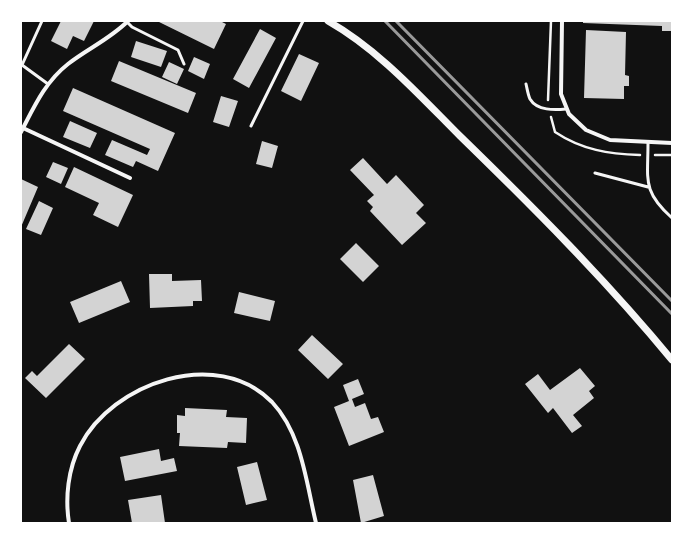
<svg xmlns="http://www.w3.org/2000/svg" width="693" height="544" font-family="'Titillium Web',sans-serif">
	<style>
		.building { fill: #d3d3d3 }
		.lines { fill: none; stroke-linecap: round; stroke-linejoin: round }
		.path { stroke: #f5f5f5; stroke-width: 2.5 }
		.service { stroke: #f5f5f5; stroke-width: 3 }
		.minor { stroke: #f5f5f5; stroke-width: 4 }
		.tertiary { stroke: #f5f5f5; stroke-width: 7 }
		.rail { stroke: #9a9a9a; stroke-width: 3 }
	</style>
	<rect width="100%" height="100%" fill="#111"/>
	<path class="building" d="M61,21H94L84,41L73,36L67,49L51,41Z
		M157,21H220L226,24L214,49Z
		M583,21H672V31H662V26L583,23Z
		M260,29L276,38L249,88L233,79Z
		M586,30L626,32L625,75L629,76V86H624V99L584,98Z
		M136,41L167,51L161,67L131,57Z
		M299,54L319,63L301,101L281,91Z
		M194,57L210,64L204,79L188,71Z
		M119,61L196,93L188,113L111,81Z
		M169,62L184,69L177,84L162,77Z
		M73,88L175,133L158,171L136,161L133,167L105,155L112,140L147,155L150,149L63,111Z
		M221,96L238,101L229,127L213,122Z
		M70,121L97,133L90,148L63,137Z
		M262,141L278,146L272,168L256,164Z
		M363,158L387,184L396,175L424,205L416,213L426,223L402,245L370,211L373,207L367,201L374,195L350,170Z
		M53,162L68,168L61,184L46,177Z
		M74,167L133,195L118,227L93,215L99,203L65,187Z
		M21,179L38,187L21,227Z
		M39,201L53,208L41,235L26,229Z
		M356,243L379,266L363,282L340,259Z
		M149,274H172V281L201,280L202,301H193V306L150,308Z
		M121,281L130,302L79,323L70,302Z
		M239,292L275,301L270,321L234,313Z
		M312,335L343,364L328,379L298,350Z
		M69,344L85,359L46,398L25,378L32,371L37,376Z
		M580,368L595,386L589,391L594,398L573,415L582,426L572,433L553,408L548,413L525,384L538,374L550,390Z
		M358,379L364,394L352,399L355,407L365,403L371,419L378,417L384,432L349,446L334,407L349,401L343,385Z
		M185,408L227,410L226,417L247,418L246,443L228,442L227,448L179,446L180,433H177V415L185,416Z
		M159,449L161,461L174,458L177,471L125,481L120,457Z
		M257,462L267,500L246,505L237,467Z
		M373,475L384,516L361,523L353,480Z
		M161,495L165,523H132L128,500Z"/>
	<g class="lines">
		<path class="path" d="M548,100L551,21
			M551,117L555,132C582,150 609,154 640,155
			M655,155H672"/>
		<path class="service" d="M42,21L22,65L48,84
			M127,22L132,27L178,50L184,64
			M526,84C527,88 528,95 530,99C537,111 555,110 566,109
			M251,126L303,21
			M648,143C648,180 642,191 672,218
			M595,173L648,187"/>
		<path class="minor" d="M562,21L561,94L569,114L586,130L610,140L672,143
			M23,128L130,178
			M21,132C34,107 45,82 68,64C87,49 110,39 128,21
			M69,523C65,498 68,469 80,446C112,383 217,346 272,402C302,434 306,482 316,523"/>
		<path class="tertiary" d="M328,21C379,50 419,95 460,136C534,208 606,280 672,360"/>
		<path class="rail" d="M385,21L672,314
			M396,21L672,301"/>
	</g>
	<rect width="693" height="544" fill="none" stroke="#ffffff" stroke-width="44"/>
</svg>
